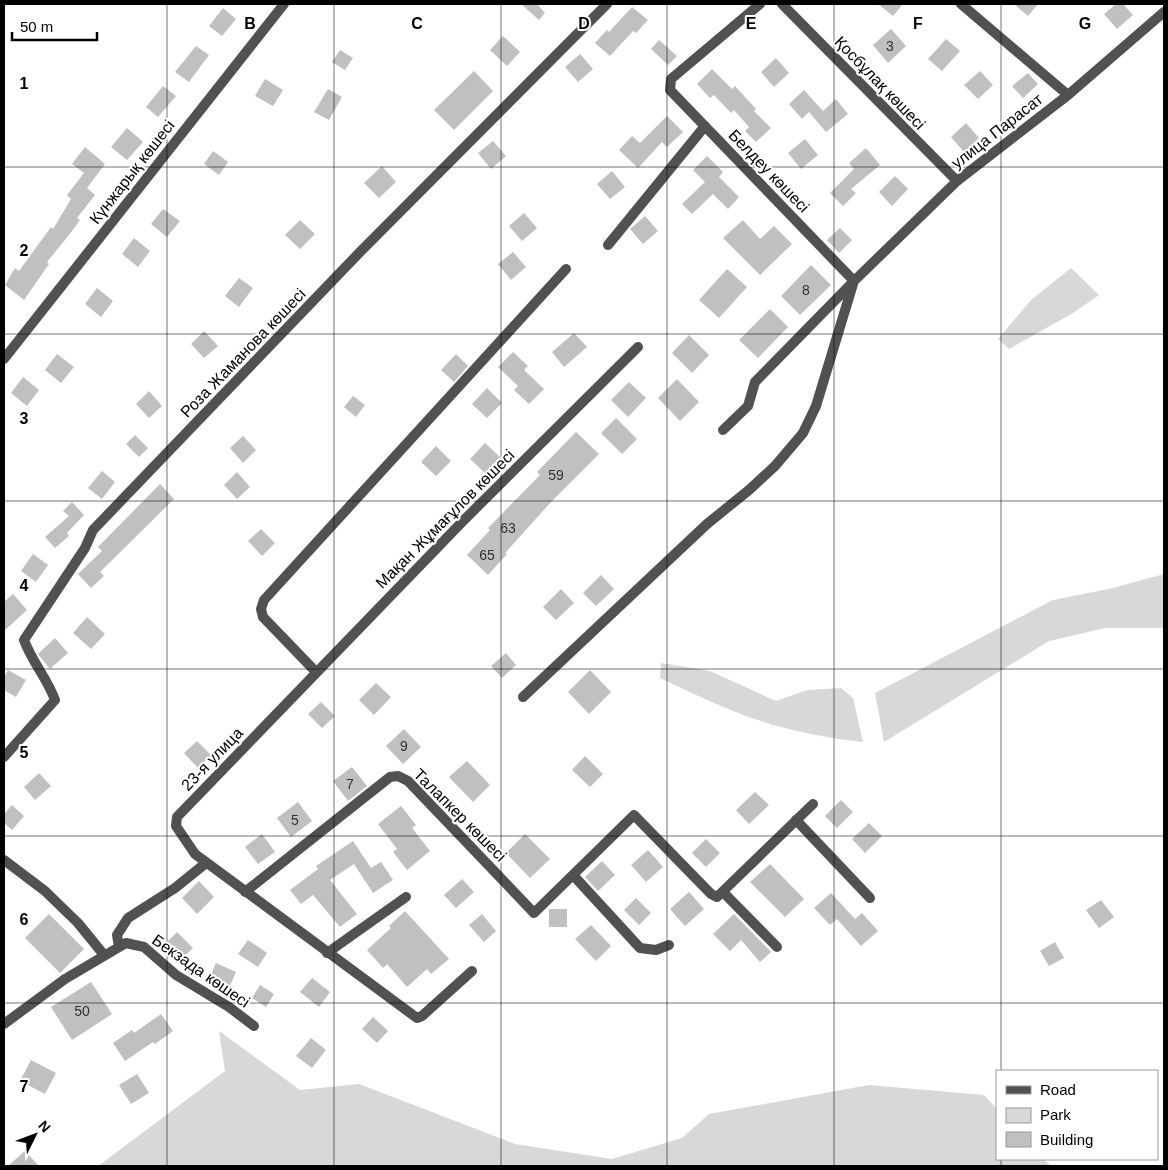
<svg xmlns="http://www.w3.org/2000/svg" width="1168" height="1170" font-family="Helvetica,sans-serif">
	<style>
		.green { fill: #d8d8d8 }
		.building { fill: #c0c0c0 }
		.lines { fill: none; stroke-linecap: round; stroke-linejoin: round }
		.street { stroke: #515151; stroke-width: 10 }
		.grid { fill: none; stroke: #000; stroke-width: 1; stroke-opacity: 0.55 }
		.labels { text-anchor: middle; dominant-baseline: central; stroke-width: 4; stroke-linejoin: round; paint-order: stroke }
		.number-label { font-size: 14px; fill: #303030 }
		.street-label { font-size: 16px; fill: #000; stroke: #fff }
		.grid-label { font-size: 16px; text-anchor: middle; font-weight: bold; fill: #000; stroke: #fff; stroke-width: 4; stroke-linejoin: round; paint-order: stroke }
	</style>
	<rect width="100%" height="100%" fill="#fff"/>
	<path class="green" d="M1071,268L1099,295L1073,313L1009,349L998,339L1031,300Z
		M1164,574V628H1105L1049,641L884,742L875,693L1053,600L1113,588Z
		M661,663L710,671L776,701L807,690L841,688L853,698L863,742C818,737 775,728 733,711C708,701 684,689 660,678Z
		M219,1031L300,1090L359,1084L515,1144L612,1159L682,1138L709,1114L869,1085L984,1095L997,1109V1159H1044L1051,1166H98L225,1071Z"/>
	<path class="building" d="M521,4H537L545,13L539,20Z
		M878,4H903L893,16Z
		M1014,4H1038L1028,16Z
		M1116,4H1123L1133,15L1117,29L1104,14Z
		M632,7L648,20L636,33L633,31L610,56L595,43L607,30L609,32Z
		M223,8L236,19L222,36L209,26Z
		M891,29L906,46L888,63L873,45Z
		M503,36L520,52L507,66L490,50Z
		M946,39L960,51L942,71L928,59Z
		M659,40L677,56L668,65L651,49Z
		M196,46L209,55L189,82L175,72Z
		M340,50L353,58L345,70L332,62Z
		M580,54L593,69L578,82L565,67Z
		M776,58L789,73L774,87L761,72Z
		M712,69L732,89L735,86L756,109L754,111L771,128L756,142L745,131L749,127L734,110L731,113L714,95L710,98L697,84Z
		M474,71L493,91L454,130L434,110Z
		M980,71L993,85L978,99L964,85Z
		M1028,73L1038,84L1023,98L1012,86Z
		M265,79L283,90L273,106L255,96Z
		M163,86L176,96L158,117L146,107Z
		M328,89L342,97L329,120L314,112Z
		M804,90L823,111L836,99L848,114L826,132L809,112L802,119L789,104Z
		M667,116L683,132L667,147L662,142L638,168L619,150L632,136L640,143Z
		M966,123L979,138L964,152L951,137Z
		M127,128L143,142L127,160L111,147Z
		M805,139L818,155L801,169L788,153Z
		M493,141L506,156L491,169L478,153Z
		M85,147L105,164L87,188L95,195L77,218L80,220L69,235L47,262L49,264L24,300L5,285L15,268L19,271L51,227L53,229L71,199L67,195L84,173L72,164Z
		M866,148L880,165L851,189L856,193L843,206L830,193L854,169L849,163Z
		M213,151L228,162L219,175L204,164Z
		M707,156L723,172L719,177L739,197L728,209L713,194L692,214L682,204L705,182L693,170Z
		M382,166L396,182L379,198L364,183Z
		M612,171L625,187L610,199L597,184Z
		M895,176L908,189L892,206L879,192Z
		M163,209L180,221L167,237L151,224Z
		M524,213L537,228L522,241L509,226Z
		M645,216L658,231L643,244L630,229Z
		M300,220L315,234L300,249L285,235Z
		M743,220L760,239L774,226L792,244L760,275L723,238Z
		M840,228L852,240L839,253L827,240Z
		M134,238L150,251L138,267L122,254Z
		M513,252L526,267L511,280L498,264Z
		M811,265L831,285L800,315L781,296Z
		M727,269L747,287L719,318L699,300Z
		M239,278L253,288L239,307L225,296Z
		M97,288L113,301L101,317L85,304Z
		M770,309L788,327L758,358L739,340Z
		M204,331L218,346L204,358L191,344Z
		M574,333L587,347L564,367L552,352Z
		M689,335L709,355L692,373L672,353Z
		M513,352L528,366L524,370L544,389L529,404L514,390L518,386L498,367Z
		M57,354L74,367L61,383L45,370Z
		M456,354L468,366L454,382L441,370Z
		M23,377L39,390L27,406L11,393Z
		M677,379L699,402L680,421L658,398Z
		M629,382L646,398L628,417L611,400Z
		M487,388L502,403L487,418L472,404Z
		M149,391L162,406L149,418L136,404Z
		M353,396L365,405L356,417L344,407Z
		M616,418L637,439L622,454L601,433Z
		M576,432L599,454L551,502L505,553L507,554L488,575L467,555L490,530L488,528L540,475L537,472Z
		M135,435L148,448L139,457L126,444Z
		M243,436L256,450L243,463L230,448Z
		M485,443L500,457L485,473L470,459Z
		M436,446L451,461L436,476L421,462Z
		M102,471L115,482L102,499L88,488Z
		M237,472L250,487L237,499L224,485Z
		M160,484L174,499L100,572L104,576L91,588L78,574L102,551L98,547Z
		M72,502L84,515L67,533L69,536L55,548L45,537L69,516L63,511Z
		M261,529L275,543L262,556L248,541Z
		M33,554L48,565L36,582L21,571Z
		M601,575L614,589L596,606L583,593Z
		M561,589L574,603L556,620L543,607Z
		M13,594L27,610L4,631V602Z
		M87,617L105,634L91,649L73,633Z
		M55,638L68,653L50,669L38,654Z
		M506,653L516,665L502,678L491,666Z
		M8,670L26,680L16,697L4,690V677Z
		M590,670L611,692L589,714L568,692Z
		M376,683L391,697L374,715L359,700Z
		M321,702L335,716L322,728L308,714Z
		M404,729L421,747L403,764L386,746Z
		M197,741L211,755L198,768L184,753Z
		M585,756L603,774L590,787L572,770Z
		M467,761L490,785L473,802L449,777Z
		M352,767L367,786L348,801L333,781Z
		M39,773L51,786L35,800L24,787Z
		M755,792L769,805L749,824L736,810Z
		M841,800L853,812L837,828L825,816Z
		M298,802L312,821L291,837L277,818Z
		M12,805L24,816L12,830L4,823V814Z
		M401,806L416,825L412,828L430,851L407,870L393,852L397,849L378,824Z
		M869,823L882,836L865,853L852,839Z
		M262,834L275,852L258,864L245,847Z
		M525,834L550,859L530,878L506,853Z
		M706,839L720,853L706,867L692,853Z
		M353,841L371,868L381,862L393,880L373,893L354,864L330,880L357,914L340,927L313,895L301,904L290,890L318,869L316,866Z
		M648,850L663,867L646,882L631,865Z
		M602,861L615,875L598,891L585,877Z
		M770,864L804,899L785,917L750,882Z
		M462,879L474,892L456,908L444,895Z
		M199,881L214,897L197,914L182,898Z
		M689,892L704,909L685,926L670,909Z
		M831,893L855,919L862,913L878,931L861,946L837,919L830,925L814,908Z
		M636,898L651,913L639,925L624,910Z
		M1101,900L1114,917L1099,928L1086,910Z
		M549,909H567V927H549Z
		M405,911L449,959L431,974L427,969L407,987L387,964L383,968L367,950L391,928L389,926Z
		M49,914L84,949L60,973L25,938Z
		M482,914L496,931L484,942L469,925Z
		M734,914L771,952L760,962L741,940L730,951L713,934Z
		M591,925L611,946L596,961L575,939Z
		M177,932L193,948L177,963L162,947Z
		M248,940L267,953L258,967L238,954Z
		M1055,942L1064,958L1049,966L1040,951Z
		M216,963L236,972L229,988L209,979Z
		M312,978L330,992L319,1007L300,992Z
		M91,982L112,1014L72,1040L51,1007Z
		M260,985L274,994L266,1007L252,998Z
		M161,1014L173,1031L155,1044L153,1042L125,1061L113,1043L132,1030L134,1033Z
		M373,1017L388,1031L377,1043L362,1029Z
		M311,1038L326,1050L312,1068L296,1056Z
		M31,1060L56,1073L45,1094L20,1081Z
		M137,1074L149,1093L131,1104L119,1085Z
		M25,1151L39,1166H8Z"/>
	<g class="lines">
		<path class="street" d="M760,4L671,79L670,90L854,281
			M782,4L957,181
			M961,4L1068,95
			M608,245L705,126
			M4,359L284,4
			M723,430L748,406L755,382L854,281L957,181L1068,95L1164,12
			M316,672L263,617L261,609L264,600L566,269
			M523,697L707,524L749,490L775,466L803,433L816,406L853,284
			M4,757L55,700C47,678 32,662 24,640L85,548L93,530L359,253L607,4
			M796,820L870,898
			M4,860L45,891L78,923L104,955
			M573,875L640,948L656,950L669,945
			M245,892L390,777L398,776L408,781L534,913L634,815L711,894L717,897L813,804
			M723,892L777,947
			M119,947L117,935L128,918L175,888L206,863
			M327,953L406,897
			M472,971L422,1016L417,1018L195,854L176,826L177,817L464,520L638,347
			M4,1024L65,979L126,943L144,947L176,975L229,1007L254,1026"/>
	</g>
	<path class="grid" d="M167,4V1166M334,4V1166M501,4V1166M667,4V1166M834,4V1166M1001,4V1071M4,167H1164M4,334H1164M4,501H1164M4,669H1164M4,836H1164M4,1003H1164M1001,1159V1166"/>
	<g class="labels">
		<g class="number-label">
			<text x="890" y="46">3</text>
			<text x="806" y="290">8</text>
			<text x="556" y="475">59</text>
			<text x="508" y="528">63</text>
			<text x="487" y="555">65</text>
			<text x="404" y="746">9</text>
			<text x="350" y="784">7</text>
			<text x="295" y="820">5</text>
			<text x="82" y="1011">50</text>
		</g>
		<g class="street-label">
			<text transform="translate(880 83) rotate(46)">Қосбұлақ көшесі</text>
			<text transform="translate(997 131) rotate(-38)">улица Парасат</text>
			<text transform="translate(769 171) rotate(46)">Белдеу көшесі</text>
			<text transform="translate(132 172) rotate(-52)">Күнжарық көшесі</text>
			<text transform="translate(243 353) rotate(-46)">Роза Жаманова көшесі</text>
			<text transform="translate(445 519) rotate(-45)">Мақан Жұмағұлов көшесі</text>
			<text transform="translate(212 759) rotate(-46)">23-я улица</text>
			<text transform="translate(460 815) rotate(45)">Талапкер көшесі</text>
			<text transform="translate(201 971) rotate(35)">Бекзада көшесі</text>
		</g>
	</g>
	<g class="grid-label">
		<text x="250" y="29">B</text>
		<text x="417" y="29">C</text>
		<text x="584" y="29">D</text>
		<text x="751" y="29">E</text>
		<text x="918" y="29">F</text>
		<text x="1085" y="29">G</text>
		<text x="24" y="89">1</text>
		<text x="24" y="256">2</text>
		<text x="24" y="424">3</text>
		<text x="24" y="591">4</text>
		<text x="24" y="758">5</text>
		<text x="24" y="925">6</text>
		<text x="24" y="1092">7</text>
	</g>
	<rect width="1168" height="1170" fill="none" stroke="#000000" stroke-width="10"/>
	<rect x="996" y="1070" width="162" height="90" fill="#ffffff" stroke="#999999"/>
	<rect x="1006" y="1086" width="25" height="8" fill="#515151" stroke="#999999"/>
	<text x="1040" y="1095" font-size="15" fill="#000000">Road</text>
	<rect x="1006" y="1108" width="25" height="15" fill="#d8d8d8" stroke="#999999"/>
	<text x="1040" y="1120" font-size="15" fill="#000000">Park</text>
	<rect x="1006" y="1132" width="25" height="15" fill="#c0c0c0" stroke="#999999"/>
	<text x="1040" y="1145" font-size="15" fill="#000000">Building</text>
	<g transform="translate(35 1135) rotate(48)" stroke="#ffffff" stroke-width="4" paint-order="stroke">
	<path d="M0-4L9 19L0 12L-9 19Z" fill="#000000"/>
	<text y="-8" font-size="14" font-weight="bold" text-anchor="middle" fill="#000000">N</text>
	</g>
	<path d="M12 32v8h85v-8" fill="none" stroke="#000000" stroke-width="2.5"/>
	<text x="20" y="32" font-size="15" fill="#000000" stroke="#ffffff" stroke-width="4" paint-order="stroke">50 m</text>
</svg>
